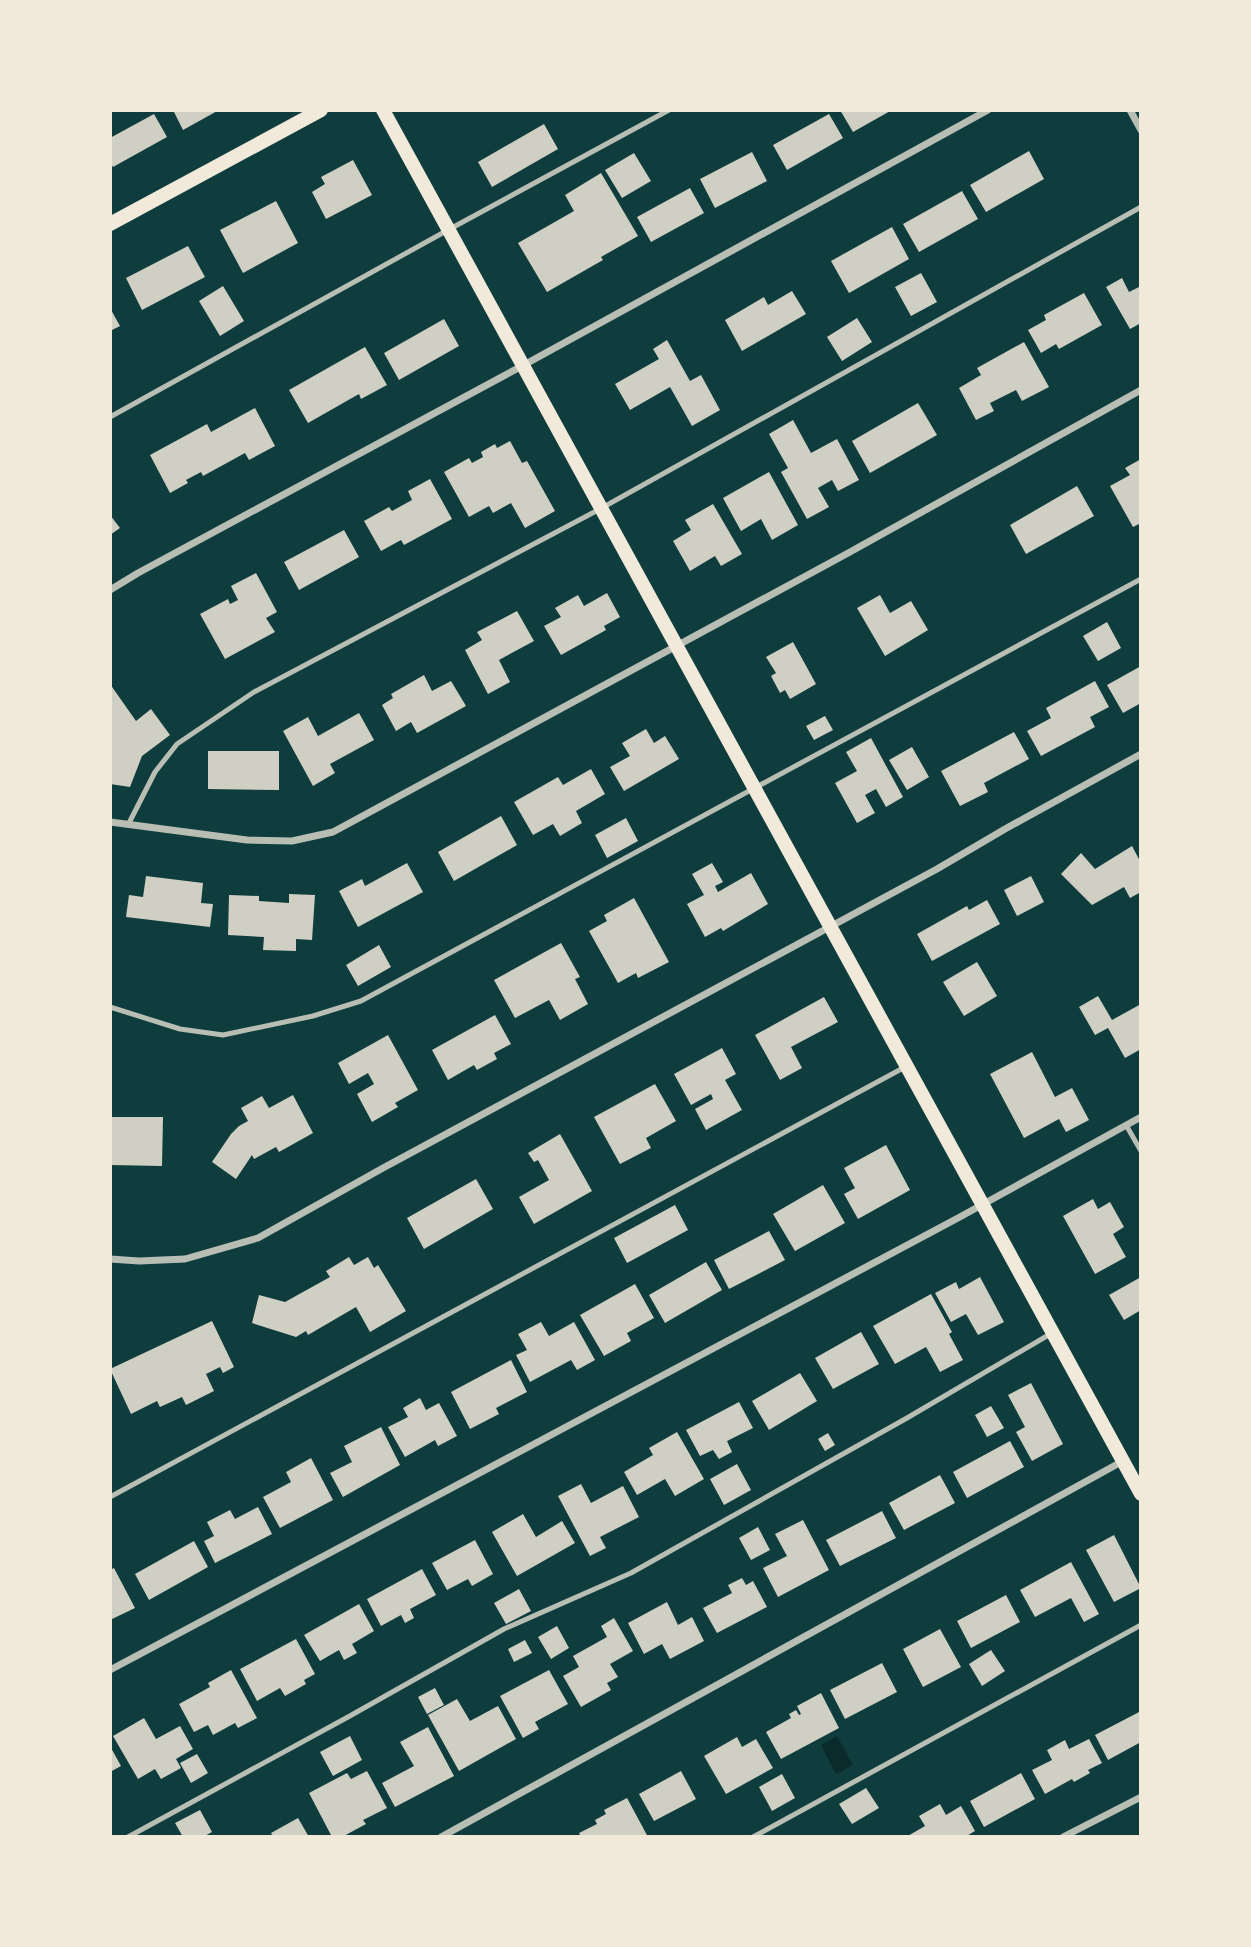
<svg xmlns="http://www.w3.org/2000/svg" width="1251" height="1947" font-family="Quicksand,sans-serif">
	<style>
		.water { fill: #0a2a2b }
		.building { fill: #cfcfc3 }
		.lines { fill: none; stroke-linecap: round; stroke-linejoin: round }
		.service { stroke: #b8beb3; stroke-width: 5 }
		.minor { stroke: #b8beb3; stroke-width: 7 }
		.secondary { stroke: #f1e9da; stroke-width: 14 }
	</style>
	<rect width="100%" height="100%" fill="#0f3d3e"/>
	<path class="water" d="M837,1736L853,1765L836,1774L821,1745Z"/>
	<path class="building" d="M173,110H219L183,130Z
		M840,110H892L853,132Z
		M154,114L167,137L113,167L110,162V138Z
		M829,114L843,138L787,170L773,145Z
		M544,124L558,149L492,187L478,162Z
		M1029,151L1044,179L986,212L970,185Z
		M752,152L767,181L715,208L700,179Z
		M634,153L651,181L622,198L605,170Z
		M353,160L372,195L326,219L312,192L325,184L321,177Z
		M601,173L638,236L601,257L603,260L547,292L518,243L574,211L565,195Z
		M690,188L704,213L651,242L637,217Z
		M962,191L978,219L919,252L903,224Z
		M276,201L298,243L243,273L220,230Z
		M892,227L909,259L849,293L831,261Z
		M188,246L205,277L142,310L126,278Z
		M921,273L937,302L911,316L895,287Z
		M1122,278L1129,292L1141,286V323L1130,329L1106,287Z
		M223,286L244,321L220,336L199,301Z
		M792,291L806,314L742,351L725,320L764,297L768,305Z
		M1084,293L1102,325L1059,349L1056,344L1041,353L1028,330L1046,320L1044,315Z
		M110,308L120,326L110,331Z
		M857,318L872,342L842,361L827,337Z
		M444,319L459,346L399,380L384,353Z
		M667,340L690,381L701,375L720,410L692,426L670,387L630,410L615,384L659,359L653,349Z
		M1024,342L1049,387L1022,401L1016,390L990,403L994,411L976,420L959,388L981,375L977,368Z
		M365,347L387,385L361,399L359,394L308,423L289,390Z
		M918,403L937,435L870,473L852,441Z
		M255,408L275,446L249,460L245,453L203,476L201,472L186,480L188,483L170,493L150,455L207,424L211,432Z
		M793,420L811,453L837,439L859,480L838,491L832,480L818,488L829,507L807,519L781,472L788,468L769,434Z
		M510,441L522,463L527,461L555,511L525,528L511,503L493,513L489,506L469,517L444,472L469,458L472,463L483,457L481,452L495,444L497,448Z
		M1141,459V523L1133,527L1110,486L1130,475L1125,468Z
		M769,472L798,525L772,540L761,519L741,531L723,498Z
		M430,479L452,519L404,545L401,540L381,551L364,521L389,507L392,511L412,500L408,491Z
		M1077,486L1094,516L1026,554L1010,525Z
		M713,504L742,554L721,566L715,556L690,571L673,541L691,530L685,520Z
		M110,515L120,528L110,535Z
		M344,530L359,557L299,590L284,562Z
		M256,573L277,612L266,618L275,632L225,659L200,614L228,599L230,604L238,600L231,586Z
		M607,593L620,617L604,626L606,630L561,655L544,626L561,617L555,608L578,595L584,606Z
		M880,595L890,613L911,601L928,630L885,656L857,608Z
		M517,611L534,641L499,660L510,682L488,694L465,650L482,640L477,632Z
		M1107,622L1121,648L1098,661L1083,636Z
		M793,642L816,684L790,699L785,690L780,693L771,676L776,673L766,657Z
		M1141,666V703L1123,713L1107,685Z
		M424,675L432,691L451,681L466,706L417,733L411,722L396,731L382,705L393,698L391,694Z
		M1095,681L1109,707L1090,717L1095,727L1041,756L1027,731L1051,718L1046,708Z
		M110,684L136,721L151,709L170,735L142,756L130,787L110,784Z
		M359,713L374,740L330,764L335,773L313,786L283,731L308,717L318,736Z
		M825,716L833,730L814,740L806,726Z
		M646,729L654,743L665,736L679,759L624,791L610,767L630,756L622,743Z
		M1014,732L1029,759L984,783L988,792L960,806L941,771Z
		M871,738L903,797L886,807L876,789L865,795L875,813L857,823L835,783L857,771L846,752Z
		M912,747L929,777L907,790L889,760Z
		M208,751H279V790L208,789Z
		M591,769L605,794L576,811L582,823L560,836L553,824L533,835L514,802L558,777L563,785Z
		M501,816L517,845L454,881L438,852Z
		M626,818L638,841L607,858L595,835Z
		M1132,846L1141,863V892L1130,898L1124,887L1092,905L1061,874L1081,853L1095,869Z
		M407,863L423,892L358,927L339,891L362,879L365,886Z
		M712,863L723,882L715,886L718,892L751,873L768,904L723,931L721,928L705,937L687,904L704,895L692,874Z
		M146,876L203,883L201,903L213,904L210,927L126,917L129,895L143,897Z
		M1031,876L1044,902L1017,916L1004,890Z
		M289,894L315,895L312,940L296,939V951L263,950L264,937L228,935L229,895L259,896V901L289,903Z
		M634,898L669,962L638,978L636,973L618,983L589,931L607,921L604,915Z
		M987,900L1000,924L932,961L917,934L967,906L969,910Z
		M561,943L580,977L575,979L588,1004L560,1020L549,1000L515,1018L494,980Z
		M379,945L391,967L358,986L346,965Z
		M977,962L997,996L964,1016L943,982Z
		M1098,996L1112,1020L1141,1004V1049L1125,1058L1108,1028L1095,1035L1079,1007Z
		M824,997L838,1022L791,1047L802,1068L780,1080L755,1035Z
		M495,1015L511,1044L494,1053L497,1059L477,1070L474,1065L448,1080L432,1050Z
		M388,1035L418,1090L395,1103L398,1107L372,1122L357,1094L374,1084L368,1073L349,1084L338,1063Z
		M722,1048L736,1074L725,1080L742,1110L706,1130L695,1109L713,1099L711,1094L691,1105L674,1074Z
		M1032,1052L1055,1097L1072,1088L1089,1120L1066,1132L1059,1119L1024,1138L990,1074Z
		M655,1084L676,1121L646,1138L651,1148L620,1164L594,1117Z
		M293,1095L313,1133L279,1152L276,1147L254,1159L252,1155L236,1179L212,1162L231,1134L239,1126L248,1121L241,1108L262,1096L269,1108Z
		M110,1117H163L162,1166L110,1165Z
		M560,1134L592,1191L534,1224L519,1197L549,1180L538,1160L534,1162L528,1153Z
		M886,1145L910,1190L858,1219L844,1194L855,1188L844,1168Z
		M476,1179L493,1209L424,1249L407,1218Z
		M823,1185L845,1223L795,1251L773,1214Z
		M1093,1199L1098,1209L1110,1202L1124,1227L1113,1234L1126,1257L1095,1274L1063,1216Z
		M675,1205L688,1230L627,1263L614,1238Z
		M769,1231L785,1260L729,1289L714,1260Z
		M349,1257L354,1265L368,1257L374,1268L378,1265L406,1311L370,1332L356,1307L308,1335L306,1331L296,1337L252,1323L259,1295L285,1302L330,1277L326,1271Z
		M706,1262L722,1290L665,1323L649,1295Z
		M980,1277L1004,1322L978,1335L966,1314L951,1322L935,1293L956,1282L959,1289Z
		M1141,1277V1310L1124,1320L1109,1295Z
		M635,1284L654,1318L627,1333L631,1341L604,1356L580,1315Z
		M931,1294L952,1332L949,1334L963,1360L940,1372L926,1347L895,1364L873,1326Z
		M212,1321L234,1367L223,1373L220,1367L206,1374L214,1391L186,1405L182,1397L160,1407L157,1401L131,1414L110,1369Z
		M541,1322L549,1336L574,1322L595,1360L577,1370L571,1360L530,1382L516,1355L527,1350L518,1334Z
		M861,1332L879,1364L833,1389L815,1358Z
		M511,1360L527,1392L496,1408L499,1414L470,1429L451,1392Z
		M800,1373L817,1401L769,1430L752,1401Z
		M1031,1383L1063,1444L1032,1461L1016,1432L1025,1427L1008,1395Z
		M420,1398L426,1410L439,1403L457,1436L438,1446L435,1440L405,1457L388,1427L408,1417L403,1408Z
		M739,1402L753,1428L727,1441L732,1452L719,1459L713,1450L700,1456L686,1430Z
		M991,1406L1004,1428L987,1437L975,1415Z
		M381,1427L400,1465L343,1497L330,1473L352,1462L344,1446Z
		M677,1432L704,1479L675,1496L665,1479L637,1495L624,1472L653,1455L649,1448Z
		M828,1433L835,1445L825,1451L818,1439Z
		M1010,1441L1024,1467L967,1498L953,1472Z
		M311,1458L333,1500L280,1528L263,1497L291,1482L286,1472Z
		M737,1464L751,1490L724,1505L710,1479Z
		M940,1475L955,1503L904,1530L889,1503Z
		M581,1484L591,1503L623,1486L639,1517L600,1537L606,1548L590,1556L558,1496Z
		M258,1507L272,1534L215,1563L204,1541L214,1536L207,1522L230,1510L235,1519Z
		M882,1511L896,1538L840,1566L826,1540Z
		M523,1514L536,1537L562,1521L575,1543L517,1576L492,1532Z
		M803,1520L829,1570L778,1597L763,1568L787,1556L775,1534Z
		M758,1527L770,1550L751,1560L739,1538Z
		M1114,1535L1141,1588L1114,1602L1086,1550Z
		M475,1540L493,1574L472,1586L468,1579L447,1590L432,1563Z
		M194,1541L208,1567L149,1600L135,1574Z
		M1071,1562L1099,1614L1084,1622L1071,1598L1035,1617L1020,1590Z
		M114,1568L135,1608L110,1620V1570Z
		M422,1569L436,1595L410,1609L414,1618L405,1623L401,1615L381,1626L367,1599Z
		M742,1578L746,1585L753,1581L767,1607L717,1633L703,1608L732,1593L728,1585Z
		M519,1589L531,1611L506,1624L494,1603Z
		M1006,1595L1020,1622L971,1648L957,1621Z
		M667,1602L678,1625L692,1617L704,1641L670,1659L662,1644L644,1654L628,1623Z
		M359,1604L374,1631L352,1644L357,1653L344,1660L339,1650L320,1661L304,1635Z
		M614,1618L633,1651L610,1664L618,1677L607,1683L611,1690L581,1707L563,1676L579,1667L573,1656L607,1637L601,1626Z
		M557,1626L569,1648L551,1659L538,1637Z
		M940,1629L961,1667L923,1687L903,1649Z
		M296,1639L315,1674L304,1680L306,1684L285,1696L280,1688L257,1701L240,1669Z
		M525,1640L532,1653L514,1662L508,1649Z
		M991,1650L1005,1671L982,1686L969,1664Z
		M882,1663L897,1692L845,1719L830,1690Z
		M231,1670L257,1718L238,1728L235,1723L213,1735L208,1725L194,1732L179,1704L210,1687L208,1683Z
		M549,1670L568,1704L535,1722L539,1729L523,1738L500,1696Z
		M435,1688L444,1705L427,1714L418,1697Z
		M821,1693L839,1728L781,1759L766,1732L791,1718L789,1714L796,1710L799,1715L801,1714L797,1706Z
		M457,1699L470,1721L498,1706L516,1739L459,1771L428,1715Z
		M1141,1711V1742L1108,1760L1095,1735Z
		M144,1718L156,1739L180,1726L193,1749L176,1759L181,1768L161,1779L155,1769L138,1779L113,1736Z
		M428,1727L454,1776L395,1807L382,1783L414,1766L400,1742Z
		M350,1736L362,1760L333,1776L320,1752Z
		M737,1737L742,1747L756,1739L773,1768L726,1794L704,1756Z
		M1089,1739L1102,1763L1088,1770L1090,1773L1074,1782L1072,1779L1045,1794L1032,1770L1052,1760L1047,1750L1065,1740L1069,1749Z
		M110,1746L121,1766L110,1772Z
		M197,1754L208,1773L191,1783L180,1763Z
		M367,1771L387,1808L363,1820L366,1824L342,1837H332L309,1793L347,1773L351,1779Z
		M681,1771L696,1799L654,1821L639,1794Z
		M1021,1773L1035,1799L984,1827L970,1801Z
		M782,1774L795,1798L772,1811L759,1787Z
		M866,1788L879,1808L852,1824L839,1804Z
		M627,1798L648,1837H581L579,1833L597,1824L595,1820L606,1814L604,1810Z
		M940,1804L946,1815L961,1806L975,1831L965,1837H906L925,1826L919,1816Z
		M200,1810L212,1832L203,1837H183L175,1823Z
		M298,1818L309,1837H273L271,1833Z"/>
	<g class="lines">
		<path class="service" d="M110,417L448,230L669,110
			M128,825L155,772L177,744L254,692L600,509L1141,207
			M110,1007L180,1029L223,1035L313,1016L361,1001L1141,579
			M1126,1125L1141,1151
			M110,1497L905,1067
			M128,1837L348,1717L504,1629L631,1573L907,1418L1052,1333
			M753,1837L1141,1625"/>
		<path class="minor" d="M1130,110L1141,130
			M110,590L138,573L522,366L988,110
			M110,822L247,840L292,841L333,832L850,552L1141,390
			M110,1259L139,1261L185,1259L258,1238L383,1168L937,869L1005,829L1141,754
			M110,1670L958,1218L1141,1117
			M441,1837L1123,1461
			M1063,1837L1141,1797"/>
		<path class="secondary" d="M383,110L1141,1494
			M110,224L321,110"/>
	</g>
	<rect width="1251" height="1947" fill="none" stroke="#f1e9da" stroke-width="224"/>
</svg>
